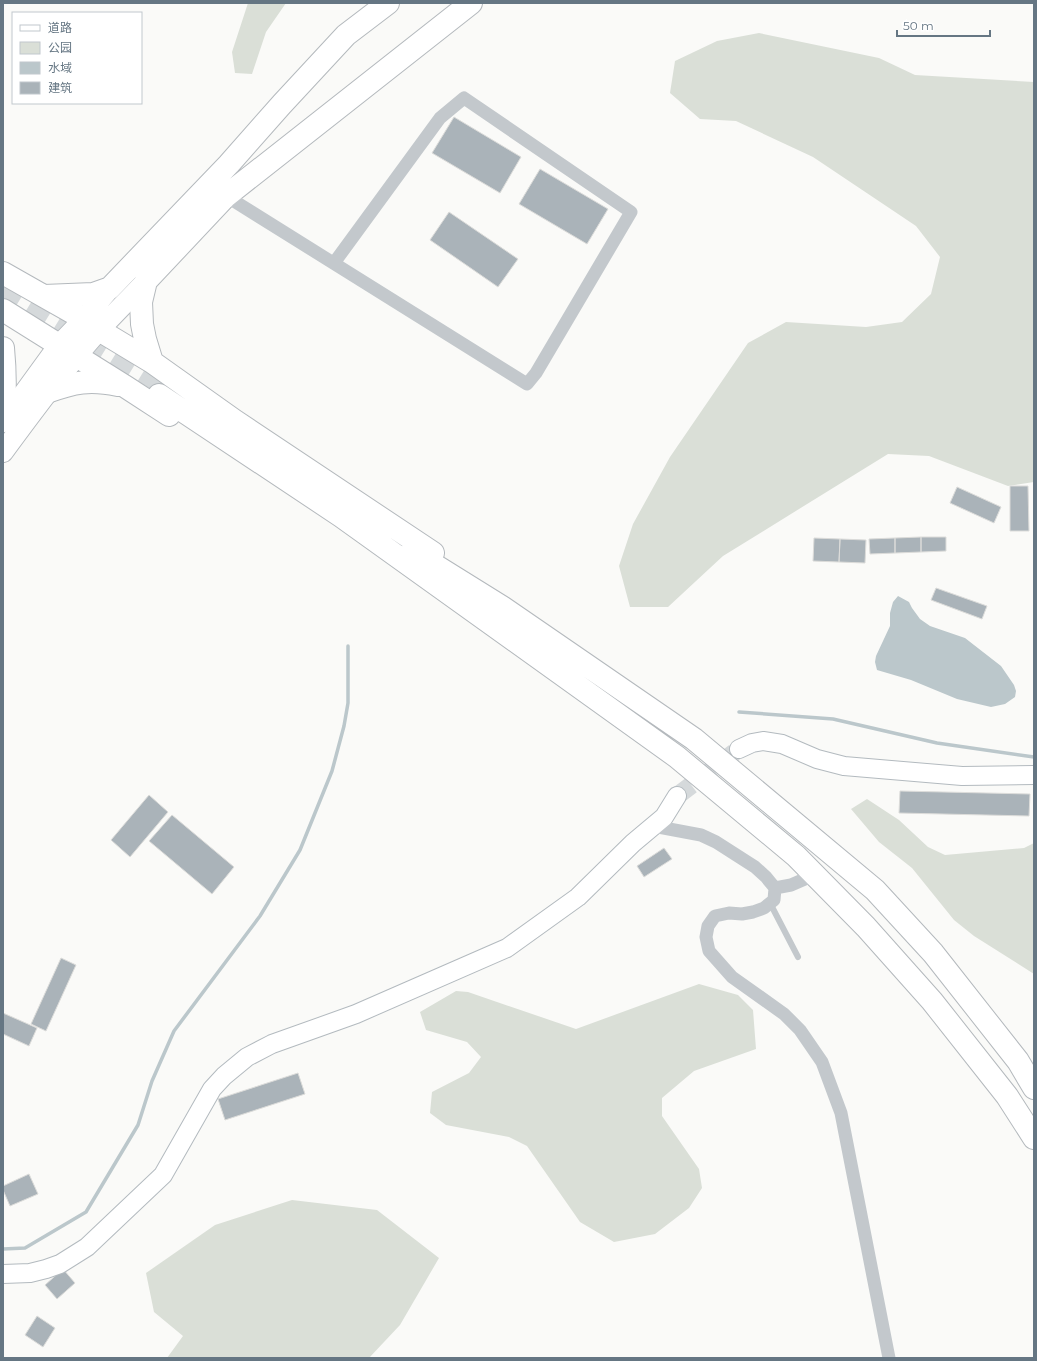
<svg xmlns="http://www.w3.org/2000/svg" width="1037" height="1361" font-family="Montserrat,'Noto Sans SC',sans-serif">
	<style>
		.green { fill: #dadfd7 }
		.water { fill: #bbc7cb }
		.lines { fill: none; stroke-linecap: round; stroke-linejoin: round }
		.stream { stroke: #bbc7cb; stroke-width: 3.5 }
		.building { fill: #aab3b9; stroke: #dcdcda }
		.secondary-tunnel { stroke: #d5d9db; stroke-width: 18; stroke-dasharray: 18 9; stroke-linecap: butt }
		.highway-tunnel { stroke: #d5d9db; stroke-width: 22; stroke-dasharray: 22 11; stroke-linecap: butt }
		.secondary-casing { stroke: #b3babf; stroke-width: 20 }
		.primary-casing { stroke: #b5babe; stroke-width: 22 }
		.highway-casing { stroke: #b4b9bd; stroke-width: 24 }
		.lane { stroke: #c3c8cc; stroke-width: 6 }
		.street { stroke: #c3c8cc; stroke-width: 13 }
		.secondary { stroke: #fff; stroke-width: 18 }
		.primary { stroke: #fff; stroke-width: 20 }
		.highway { stroke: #fff; stroke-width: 22 }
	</style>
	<rect width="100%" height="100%" fill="#fafaf8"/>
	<path class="green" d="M248,3H286L266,32L252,74L235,73L232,52Z
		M759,33L879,58L915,75L1034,82V482L1008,486L929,456L888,454L723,556L668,607H630L619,566L633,524L670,457L748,343L786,322L866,327L902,322L931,294L940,257L916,226L813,157L736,121L700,119L670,93L675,61L717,41Z
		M867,799L899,820L928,847L945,855L1024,848L1034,843V974L974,936L954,920L912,868L879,842L851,809Z
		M699,984L738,995L753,1010L756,1049L694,1071L662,1098V1116L699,1169L702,1188L689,1208L655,1234L614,1242L580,1222L527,1146L509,1137L446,1125L430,1113L432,1092L469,1073L481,1057L467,1042L426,1030L420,1012L456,991L468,992L576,1029Z
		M292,1200L377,1210L439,1258L400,1325L369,1358H167L183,1336L154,1312L146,1273L215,1225Z"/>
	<path class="water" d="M898,596L909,602L912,608L920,619L930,626L965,638L1001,666L1014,685L1016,691L1015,697L1005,704L991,707L957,699L911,680L877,670L875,662L876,656L890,626V613L893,602Z"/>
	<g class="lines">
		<path class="stream" d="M739,712L833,719L937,743L1034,757
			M3,1249L25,1248L86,1212L138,1125L152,1081L174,1031L260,916L300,850L332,771L344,726L348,703V646"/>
	</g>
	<path class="building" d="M454,117L521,157L500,193L432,153Z
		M540,169L608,209L587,244L519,204Z
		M449,212L518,259L498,287L430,240Z
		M1010,486H1028L1029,531H1010Z
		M957,487L1001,507L994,523L950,503Z
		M921,537H946V551L921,552Z
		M921,537V552L895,553V538Z
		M814,538L840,539L839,562L813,561Z
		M895,538V553L870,554L869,539Z
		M840,539L866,540L865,563L839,562Z
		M936,588L987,606L982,619L931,600Z
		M900,791L1030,794L1029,816L899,813Z
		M149,795L168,812L130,857L111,840Z
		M172,815L234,867L212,894L149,841Z
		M664,848L672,859L644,877L637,866Z
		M61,958L76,965L46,1031L31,1024Z
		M3,1013L37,1028L29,1046L3,1034Z
		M298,1073L305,1094L225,1120L218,1099Z
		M29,1174L38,1194L10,1206L3,1190V1186Z
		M63,1269L75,1283L57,1299L45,1285Z
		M37,1316L55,1328L43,1347L25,1335Z"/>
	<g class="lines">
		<path class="secondary-tunnel" d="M677,796L739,749"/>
		<path class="highway-tunnel" d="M3,285L162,383"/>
		<defs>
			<path id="secondary" d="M739,749L752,743L763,741L782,744L817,759L844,766L962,776L1034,775
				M3,1274L30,1273L46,1269L60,1264L87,1247L163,1175L212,1089L224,1076L247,1057L272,1044L356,1014L507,948L578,897L633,843L664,817L677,796"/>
			<path id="primary" d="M3,422L59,345L84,319L110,288
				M3,452C34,410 65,368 100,329C115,313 131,297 146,281"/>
			<path id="highway" d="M3,273L84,319L99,330L152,362L235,421L433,553
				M44,296L93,294L110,288L229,164L282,104L346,35L388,3
				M3,310L126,387L169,415
				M3,348C5,369 6,390 3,412
				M152,362L145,339L142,324L141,302L146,281L226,196L471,3
				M47,392C74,382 90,379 118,385
				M159,395L341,516L677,757L796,856L866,927L932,1001L1007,1096L1034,1138
				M412,551L502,607L694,739L875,890L933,953L1018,1061L1034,1088"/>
		</defs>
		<use href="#secondary" class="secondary-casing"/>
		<use href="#primary" class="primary-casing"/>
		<use href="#highway" class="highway-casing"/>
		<path class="lane" d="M770,903L798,957"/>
		<path class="street" d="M226,196L527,384L536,373L631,212L464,98L440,118L334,263
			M653,826L701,835L716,842L755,867L766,877L775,888L774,900L764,908L753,912L742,914L729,913L715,916L708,926L706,937L709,951L732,977L784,1014L800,1030L822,1062L841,1113L889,1358
			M775,888L791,885L814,875"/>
		<use href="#secondary" class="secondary"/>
		<use href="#primary" class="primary"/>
		<use href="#highway" class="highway"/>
	</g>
	<rect width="1037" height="1361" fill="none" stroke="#657683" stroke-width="8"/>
	<rect x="12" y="12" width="130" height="92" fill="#ffffff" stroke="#c1c8cd"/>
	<rect x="20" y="25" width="20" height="6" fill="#ffffff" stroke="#c1c8cd"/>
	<text x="48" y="32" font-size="12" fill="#657683">道路</text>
	<rect x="20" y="42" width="20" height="12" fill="#dadfd7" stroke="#c1c8cd"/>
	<text x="48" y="52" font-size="12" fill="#657683">公园</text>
	<rect x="20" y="62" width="20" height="12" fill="#bbc7cb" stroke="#c1c8cd"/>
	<text x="48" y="72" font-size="12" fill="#657683">水域</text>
	<rect x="20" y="82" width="20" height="12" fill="#aab3b9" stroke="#c1c8cd"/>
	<text x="48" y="92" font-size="12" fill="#657683">建筑</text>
	<path d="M897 30v6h93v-6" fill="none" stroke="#657683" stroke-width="2"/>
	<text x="903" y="30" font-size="12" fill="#657683" stroke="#ffffff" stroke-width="3" paint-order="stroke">50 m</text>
</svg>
